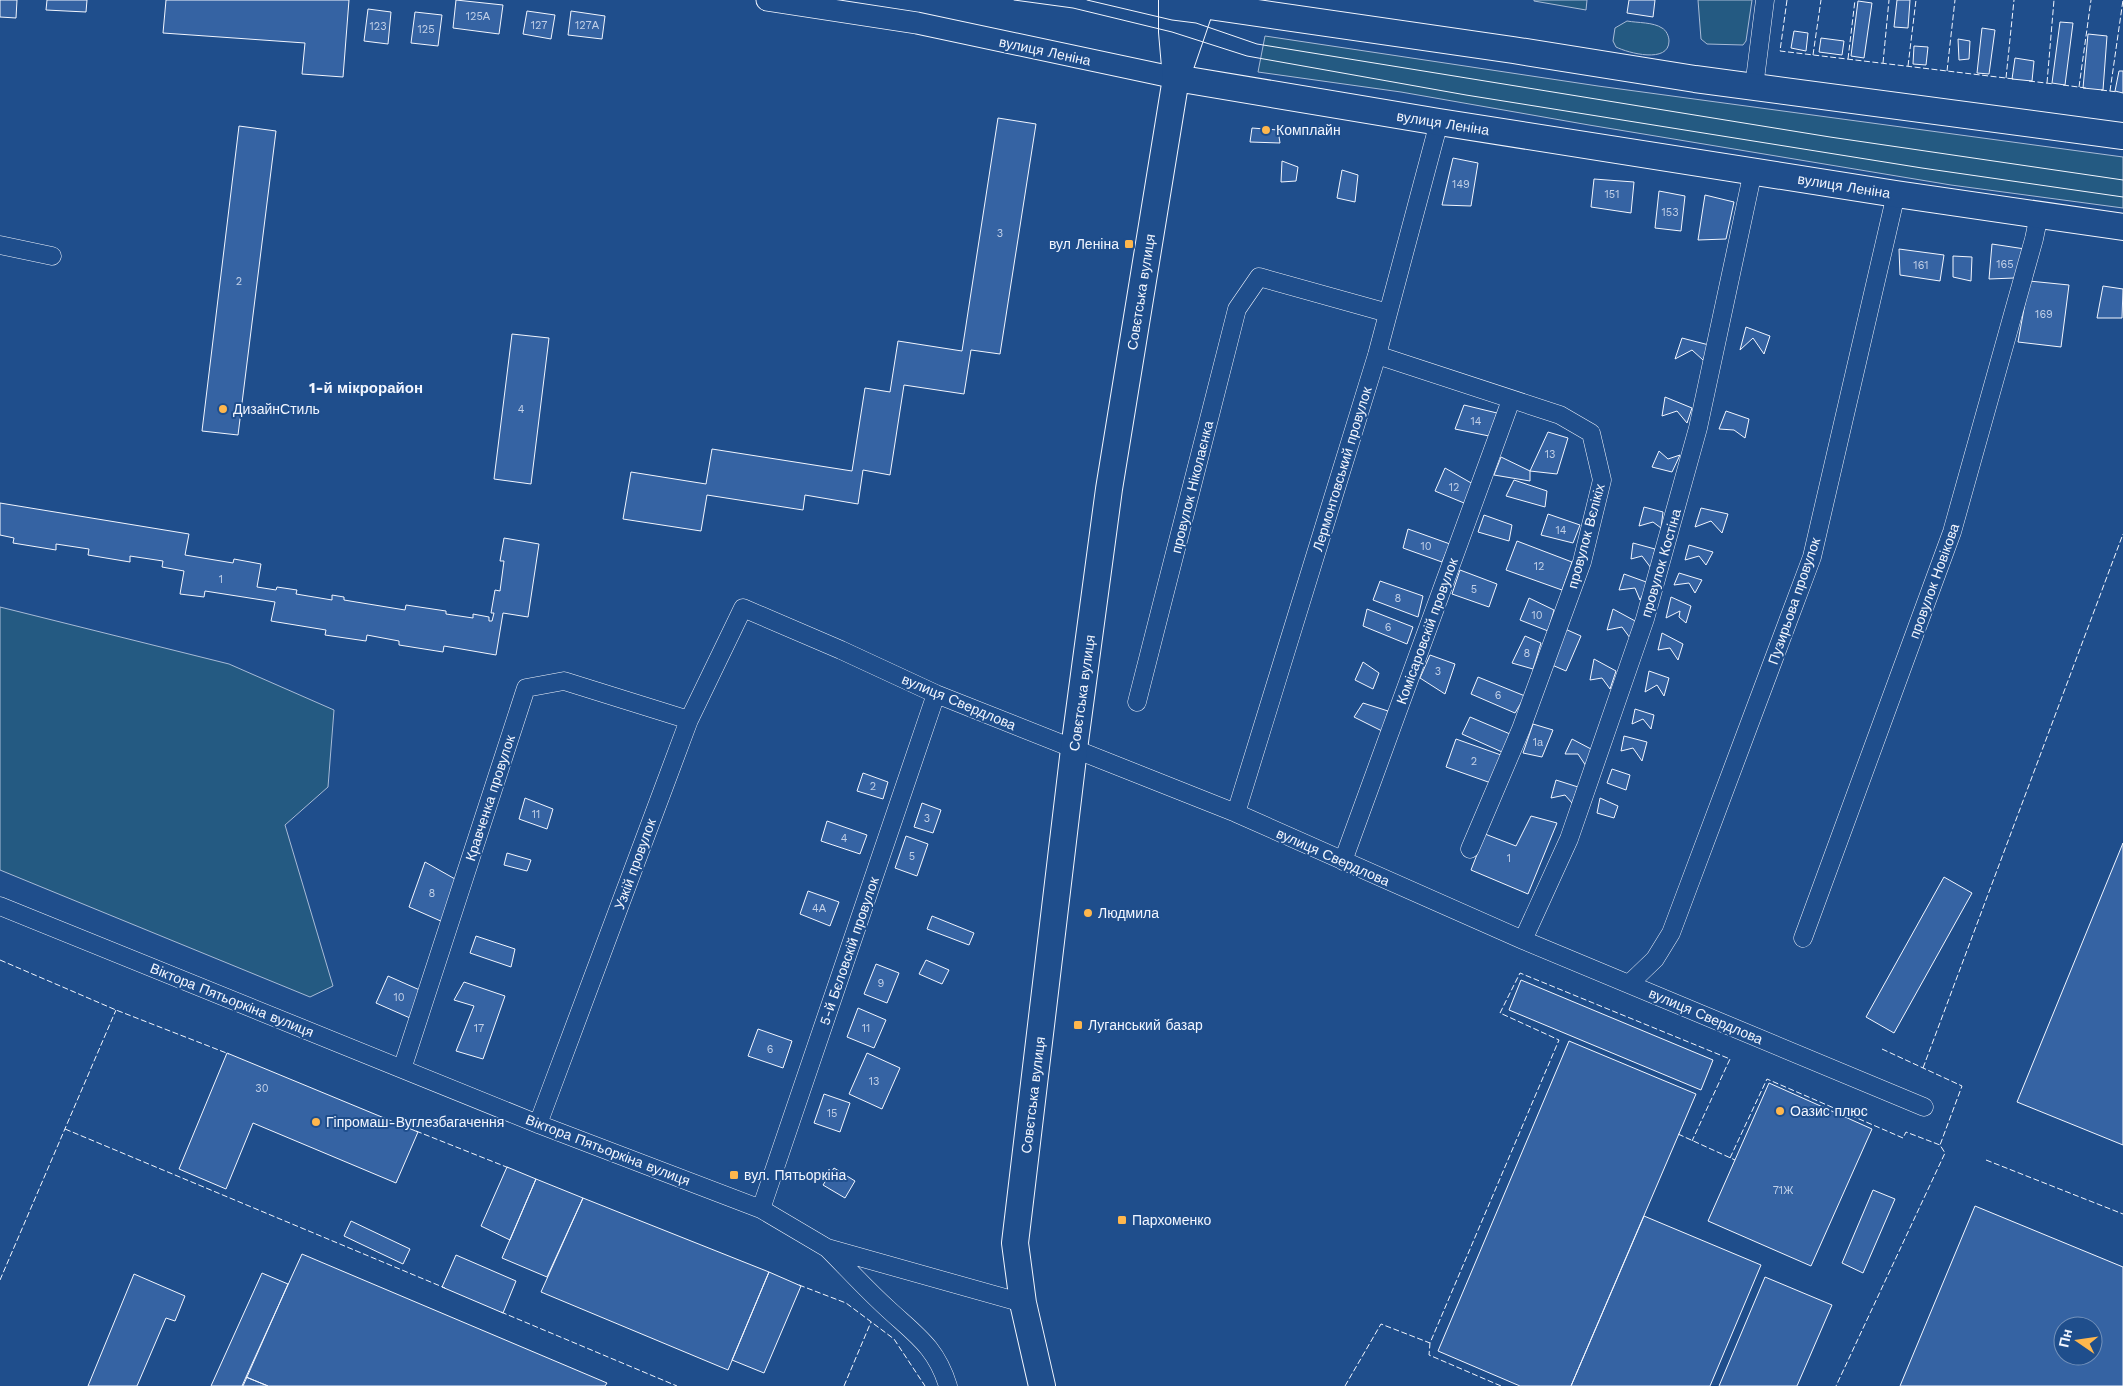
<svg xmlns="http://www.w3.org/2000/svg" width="2123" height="1386" font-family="'Work Sans',sans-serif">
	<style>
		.green { fill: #245a82; stroke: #a8bbd7 }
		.building { fill: #3563a3; stroke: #f2f6ff; fill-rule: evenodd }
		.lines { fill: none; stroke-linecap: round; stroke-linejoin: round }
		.minor-casing { stroke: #f2f6ff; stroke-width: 19 }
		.tertiary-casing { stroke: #f2f6ff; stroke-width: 23 }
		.primary-casing { stroke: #f2f6ff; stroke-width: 28 }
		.minor { stroke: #1f4e8c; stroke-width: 18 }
		.tertiary { stroke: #1f4e8c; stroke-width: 21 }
		.primary { stroke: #1f4e8c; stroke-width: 26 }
		.tram { stroke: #f2f6ff; stroke-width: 1 }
		.fence { stroke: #f2f6ff; stroke-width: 1; stroke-dasharray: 6 2.5; stroke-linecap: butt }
		.poi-dot { fill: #ffb74d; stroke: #1f4e8c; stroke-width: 2 }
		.labels { text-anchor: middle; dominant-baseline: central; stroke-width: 4; stroke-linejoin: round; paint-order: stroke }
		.number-label { font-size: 11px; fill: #c3d1e8 }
		.street-label { font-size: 14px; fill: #f2f6ff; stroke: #1f4e8c }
		.poi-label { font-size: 14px; fill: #f2f6ff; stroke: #1f4e8c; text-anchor: start }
		.neighbourhood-label { font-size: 15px; font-weight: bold; fill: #f2f6ff; stroke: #1f4e8c }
	</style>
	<rect width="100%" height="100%" fill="#1f4e8c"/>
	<path class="green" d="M1534,0H1587L1586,10L1534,1Z
		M1698,0H1752L1746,41L1743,45L1707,44L1701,39Z
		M1627,21C1638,23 1653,22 1662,28C1666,30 1669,36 1669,41C1669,64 1628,53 1616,47L1613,41L1615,28Z
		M1265,36L1598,86L2123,157V208L1951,185L1589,125L1401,92L1258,72Z
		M0,607L229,664L334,710L328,787L285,825L333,986L310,997L0,870Z"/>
	<path class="building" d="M0,0H17L16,18L0,17Z
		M47,0H87L86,12L46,10Z
		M166,0H349L343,77L302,74L305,43L163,33Z
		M456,0L503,5L499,34L453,28Z
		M1629,0H1655L1653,17L1627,13Z
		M1897,0H1910L1908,28L1894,27Z
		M1858,1L1872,3L1864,58L1851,56Z
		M368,9L391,12L388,44L364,41Z
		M527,11L555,15L551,39L523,34Z
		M571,11L605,16L602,39L568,35Z
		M415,12L442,15L438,46L411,43Z
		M2060,22L2073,23L2065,85L2052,83Z
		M1982,28L1995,30L1989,74L1977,73Z
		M1794,31L1808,33L1806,51L1791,48Z
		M2088,34L2107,36L2103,90L2083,88Z
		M1821,38L1844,41L1842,55L1819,52Z
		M1958,39L1970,41L1969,59L1959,60Z
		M1914,46L1928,47L1926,65L1913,64Z
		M2015,58L2034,61L2032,81L2012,79Z
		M2119,71H2123V93L2115,91Z
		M998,118L1036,124L1000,354L971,350L964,394L904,385L890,475L863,470L858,504L805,495L803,510L707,495L701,531L623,519L631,472L706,484L712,449L852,471L865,388L890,392L898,341L962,351Z
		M239,126L276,131L238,435L202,431Z
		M1252,128L1278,130L1280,143L1250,142Z
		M1453,158L1478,163L1471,206L1442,205Z
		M1282,161L1298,167L1296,181L1281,182Z
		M1342,170L1358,175L1355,202L1337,198Z
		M1594,179L1634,182L1631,213L1591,207Z
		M1659,191L1685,196L1681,231L1655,228Z
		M1705,195L1734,202L1726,239L1698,240Z
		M1992,244L2025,249L2014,278L1989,279Z
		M1899,249L1944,255L1940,281L1900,275Z
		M1953,256L1972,257L1971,281L1953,277Z
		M2029,281L2069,285L2061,347L2018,342Z
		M2103,286L2123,289L2122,318H2097Z
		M1746,327L1770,336L1764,354L1753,338L1740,350Z
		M512,334L549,338L531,484L494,479Z
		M1682,338L1709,345L1703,360L1692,350L1675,359Z
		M1665,397L1692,408L1687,423L1677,411L1662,416Z
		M1464,405L1497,413L1489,436L1455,429Z
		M1726,411L1749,419L1745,438L1734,430L1719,429Z
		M1548,432L1568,438L1557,474L1530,471Z
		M1659,451L1668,459L1680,455L1672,472L1652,467Z
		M1501,457L1530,471V481L1494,475Z
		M1445,468L1473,484L1464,503L1435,491Z
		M1514,480L1547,491L1545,507L1506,496Z
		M0,503L189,534L185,555L233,563L234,559L261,564L257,587L276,590L277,587L297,590L296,594L332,600V595L344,597V600L405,610L406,605L446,611V614L473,618V614L489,617V621H492L494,613H491L495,590L500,591L504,561H500L504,538L539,544L528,617L503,613L496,655L444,646L443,652L399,645V641L367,635L366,641L325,635L326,630L271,621L275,602L205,591L204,597L180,594L184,571L162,567L163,561L130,556V562L88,555L89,549L56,544V550L13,543L14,538L0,535Z
		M1644,507L1663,512L1661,528L1653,522L1639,526Z
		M1701,508L1728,514L1722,533L1711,521L1695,527Z
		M1548,514L1580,525L1573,543L1541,535Z
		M1484,515L1512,525L1509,541L1478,532Z
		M1408,529L1450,544L1442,562L1403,548Z
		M1517,541L1572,562L1562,590L1506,570Z
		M1633,543L1655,549L1651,568L1642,556L1631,559Z
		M1689,545L1713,552L1706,565L1699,556L1685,560Z
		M1460,570L1497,584L1489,607L1452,594Z
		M1679,573L1702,580L1695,593L1689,583L1674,585Z
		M1624,574L1649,583L1640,600L1635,588L1619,590Z
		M1380,581L1423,596L1418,617L1373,600Z
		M1671,597L1691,606L1686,623L1679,617L1680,611L1666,618Z
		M1529,598L1554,610L1548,631L1520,620Z
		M1367,609L1413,627L1407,644L1363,626Z
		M1613,609L1637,622L1630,638L1622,627L1607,630Z
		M1565,629L1581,636L1566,671L1552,665Z
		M1662,633L1683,644L1678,660L1670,648L1658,650Z
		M1525,636L1541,643L1533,669L1512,663Z
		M1430,655L1455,664L1445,694L1420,678Z
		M1594,659L1616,671L1610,689L1602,678L1590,680Z
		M1363,662L1379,673L1373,689L1355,680Z
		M1649,671L1669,678L1664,696L1657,685L1645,692Z
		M1478,677L1525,696L1515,713L1471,694Z
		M1363,703L1388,711L1382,731L1354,717Z
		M1635,709L1654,715L1651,729L1643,719L1632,724Z
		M1470,717L1510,734L1502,752L1462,734Z
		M1533,724L1553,730L1542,757L1523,753Z
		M1624,736L1647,742L1642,761L1633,748L1621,751Z
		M1456,739L1501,755L1491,783L1446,767Z
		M1572,739L1591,749L1586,766L1578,754H1565Z
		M1612,769L1630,775L1626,790L1607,783Z
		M863,773L888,782L883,799L857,791Z
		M1556,780L1578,787L1572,803L1565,795L1551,798Z
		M525,798L553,809L547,829L519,819Z
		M1600,798L1618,806L1614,818L1597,813Z
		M922,803L941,810L933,833L914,827Z
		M1531,816L1557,823L1528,894L1471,870L1485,834L1516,846Z
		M827,821L867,835L860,854L821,841Z
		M906,836L928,844L917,876L895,868Z
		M2123,843V1145L2017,1102Z
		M507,853L531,860L527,871L504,865Z
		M425,862L455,879L443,922L409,907Z
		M1944,877L1972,893L1894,1033L1866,1017Z
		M808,891L839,902L830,926L800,914Z
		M932,916L974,933L969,945L927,929Z
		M476,936L515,949L511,967L470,953Z
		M926,960L949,970L942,984L919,974Z
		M876,964L899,973L887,1003L864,994Z
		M388,976L422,991L410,1018L376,1003Z
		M1521,980L1713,1060L1701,1090L1509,1010Z
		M464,982L505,996L483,1059L456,1051L474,1006L454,1000Z
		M858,1008L886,1020L874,1048L847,1037Z
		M758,1029L792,1041L783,1068L748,1056Z
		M1569,1041L1696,1094L1571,1386H1520L1438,1351Z
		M227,1053L418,1132L396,1183L253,1123L226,1189L179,1169Z
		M867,1053L900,1068L882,1109L849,1094Z
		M1769,1083L1872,1129L1811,1266L1708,1221Z
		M824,1094L850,1103L840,1132L814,1123Z
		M507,1167L536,1179L510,1240L481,1226Z
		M834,1168L855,1181L845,1198L823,1185Z
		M536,1179L583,1198L547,1277L502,1258Z
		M1873,1190L1895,1199L1863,1273L1842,1263Z
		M583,1198L769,1272L728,1370L541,1292Z
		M1975,1206L2123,1267V1386H1900ZM2063,1326H2093V1356H2063Z
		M1644,1216L1761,1265L1710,1386H1571Z
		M351,1221L410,1249L403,1264L344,1236Z
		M302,1254L607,1383L605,1386H268L246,1377Z
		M456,1255L516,1281L503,1313L442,1287Z
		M769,1272L801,1286L764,1373L732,1360Z
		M262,1273L288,1284L243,1386H211Z
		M134,1274L185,1296L175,1321L166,1318L137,1386H88Z
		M1765,1277L1832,1305L1797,1386H1719Z
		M246,1377L268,1386H242Z"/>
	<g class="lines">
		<defs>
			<path id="minor" d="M1754,87L1765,0
				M0,245L52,256
				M1377,355L1560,415L1591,433L1602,480L1582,562L1521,729L1470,849
				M1137,702L1237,309L1259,277L1388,313
				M1236,813L1377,355L1439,122
				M1343,861L1511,400
				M0,906L538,1124L761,1209L827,1248L1023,1303
				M1803,938L1952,532L2034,239L2039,215
				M1523,940L1569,839L1645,619L1698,428L1753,171
				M1629,984L1655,959L1671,933L1812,557L1896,194
				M402,1069L526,688L564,681L689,720
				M538,1124L689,720L743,608L841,650L936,694L1236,813L1523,940L1924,1107
				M761,1209L936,694
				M828,1249C848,1269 867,1290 888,1309C916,1335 936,1347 948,1386"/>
			<path id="tertiary" d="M767,0L917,23L1176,78"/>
			<path id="primary" d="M1172,4L1202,5L1513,50L1695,79L2123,136
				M1179,70L1203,0
				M1176,78L1439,122L1896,194L2123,227
				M1042,1386L1023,1303L1015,1243L1074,749L1109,489L1176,78L1172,32V0"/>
		</defs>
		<use href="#minor" class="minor-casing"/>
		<use href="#tertiary" class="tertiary-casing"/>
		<use href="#primary" class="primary-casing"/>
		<use href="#minor" class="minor"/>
		<use href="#tertiary" class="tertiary"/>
		<use href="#primary" class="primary"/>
		<path class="tram" d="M1014,0L1073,8L1172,32L1247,56L1466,95L1922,168L2123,197
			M1087,0L1172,20L1196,23L1257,44L1830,137L2123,180"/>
		<path class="fence" d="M1787,0L1780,51L2014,79
			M1813,55L1821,0
			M1848,59L1855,0
			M1883,63L1889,0
			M1908,66L1916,0
			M1947,71L1955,0
			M2006,78L2014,0
			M2029,81L2054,84
			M2047,83L2054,0
			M2063,85L2086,88
			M2079,87L2091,0
			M2101,90L2118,92
			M2110,91L2123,0
			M0,960L116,1010L229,1054
			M1882,1049L1962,1086L1940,1145
			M1923,1068L2123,534
			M65,1129L445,1288
			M416,1131L509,1168
			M1678,1134L1735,1160
			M1730,1158L1767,1079L1903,1138L1906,1132L1940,1145L1945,1153L1836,1386
			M1986,1160L2123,1214
			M0,1280L116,1010
			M799,1285L846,1303L894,1339L925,1386
			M501,1312L677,1386
			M844,1386L871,1322
			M1345,1386L1381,1324L1430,1343
			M1501,1386L1429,1355L1430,1343L1559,1040L1500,1013L1520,973L1730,1059L1692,1141"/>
	</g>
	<g class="poi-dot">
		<circle cx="1266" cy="130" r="5"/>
		<rect x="1124" y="239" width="10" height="10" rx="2.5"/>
		<circle cx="223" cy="409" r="5"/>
		<circle cx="1088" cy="913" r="5"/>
		<rect x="1073" y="1020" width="10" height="10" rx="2.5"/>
		<circle cx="1780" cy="1111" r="5"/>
		<circle cx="316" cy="1122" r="5"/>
		<rect x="729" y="1170" width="10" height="10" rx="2.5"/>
		<rect x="1117" y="1215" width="10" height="10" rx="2.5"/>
	</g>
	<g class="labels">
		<g class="number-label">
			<text x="478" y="16">125А</text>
			<text x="539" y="25">127</text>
			<text x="587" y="25">127А</text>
			<text x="378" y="26">123</text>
			<text x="426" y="29">125</text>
			<text x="1461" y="184">149</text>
			<text x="1612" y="194">151</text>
			<text x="1670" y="212">153</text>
			<text x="1000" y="233">3</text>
			<text x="2005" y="264">165</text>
			<text x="1921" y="265">161</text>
			<text x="239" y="281">2</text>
			<text x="2044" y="314">169</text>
			<text x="521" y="409">4</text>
			<text x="1476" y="421">14</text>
			<text x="1550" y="454">13</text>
			<text x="1454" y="487">12</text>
			<text x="1561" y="530">14</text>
			<text x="1426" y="546">10</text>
			<text x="1539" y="566">12</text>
			<text x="221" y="579">1</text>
			<text x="1474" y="589">5</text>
			<text x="1398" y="598">8</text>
			<text x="1537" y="615">10</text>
			<text x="1388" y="627">6</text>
			<text x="1527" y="653">8</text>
			<text x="1438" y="671">3</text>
			<text x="1498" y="695">6</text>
			<text x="1538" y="742">1а</text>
			<text x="1474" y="761">2</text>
			<text x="873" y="786">2</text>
			<text x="536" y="814">11</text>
			<text x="927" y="818">3</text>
			<text x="844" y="838">4</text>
			<text x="912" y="856">5</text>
			<text x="1509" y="858">1</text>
			<text x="432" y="893">8</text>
			<text x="819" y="908">4А</text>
			<text x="881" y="983">9</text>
			<text x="399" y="997">10</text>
			<text x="479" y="1028">17</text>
			<text x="866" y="1028">11</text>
			<text x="770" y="1049">6</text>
			<text x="874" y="1081">13</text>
			<text x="262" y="1088">30</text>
			<text x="832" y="1113">15</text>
			<text x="1783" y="1190">71Ж</text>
		</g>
		<g class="street-label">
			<text transform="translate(1045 51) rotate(12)">вулиця Леніна</text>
			<text transform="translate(1443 123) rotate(9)">вулиця Леніна</text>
			<text transform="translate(1844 186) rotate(9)">вулиця Леніна</text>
			<text transform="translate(1141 292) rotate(-81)">Совєтська вулиця</text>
			<text transform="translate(1342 469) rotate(-73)">Лермонтовський провулок</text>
			<text transform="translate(1192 487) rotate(-76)">провулок Ніколаєнка</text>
			<text transform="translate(1586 536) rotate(-75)">провулок Вєлікіх</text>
			<text transform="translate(1661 563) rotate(-74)">провулок Костіна</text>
			<text transform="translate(1934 581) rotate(-70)">провулок Новікова</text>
			<text transform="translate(1794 601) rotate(-71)">Пузирьова провулок</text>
			<text transform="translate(1427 631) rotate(-70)">Комісаровскій провулок</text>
			<text transform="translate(1082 693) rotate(-82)">Совєтська вулиця</text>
			<text transform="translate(959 702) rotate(23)">вулиця Свердлова</text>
			<text transform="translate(490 798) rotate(-72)">Кравченка провулок</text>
			<text transform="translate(1333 857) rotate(24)">вулиця Свердлова</text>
			<text transform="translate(635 864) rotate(-70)">Узкій провулок</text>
			<text transform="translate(849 951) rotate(-71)">5-й Бєловскій провулок</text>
			<text transform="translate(232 1000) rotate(22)">Віктора Пятьоркіна вулиця</text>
			<text transform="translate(1706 1016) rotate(23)">вулиця Свердлова</text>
			<text transform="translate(1033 1095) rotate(-83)">Совєтська вулиця</text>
			<text transform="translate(608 1150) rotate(21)">Віктора Пятьоркіна вулиця</text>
		</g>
		<g class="poi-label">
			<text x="1276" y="130">Комплайн</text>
			<text x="1119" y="244" text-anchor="end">вул Леніна</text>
			<text x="233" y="409">ДизайнСтиль</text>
			<text x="1098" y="913">Людмила</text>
			<text x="1088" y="1025">Луганський базар</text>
			<text x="1790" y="1111">Оазис плюс</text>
			<text x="326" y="1122">Гіпромаш-Вуглезбагачення</text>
			<text x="744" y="1175">вул. Пятьоркіна</text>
			<text x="1132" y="1220">Пархоменко</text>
		</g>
		<g class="neighbourhood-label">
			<text x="366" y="388">1-й мікрорайон</text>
		</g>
	</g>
	<g transform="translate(2078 1341) rotate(283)"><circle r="24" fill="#1f4e8c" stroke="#7391ba"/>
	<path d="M0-4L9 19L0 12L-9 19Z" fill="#ffb74d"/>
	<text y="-8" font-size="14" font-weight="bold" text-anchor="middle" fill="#f2f6ff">Пн</text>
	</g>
</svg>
